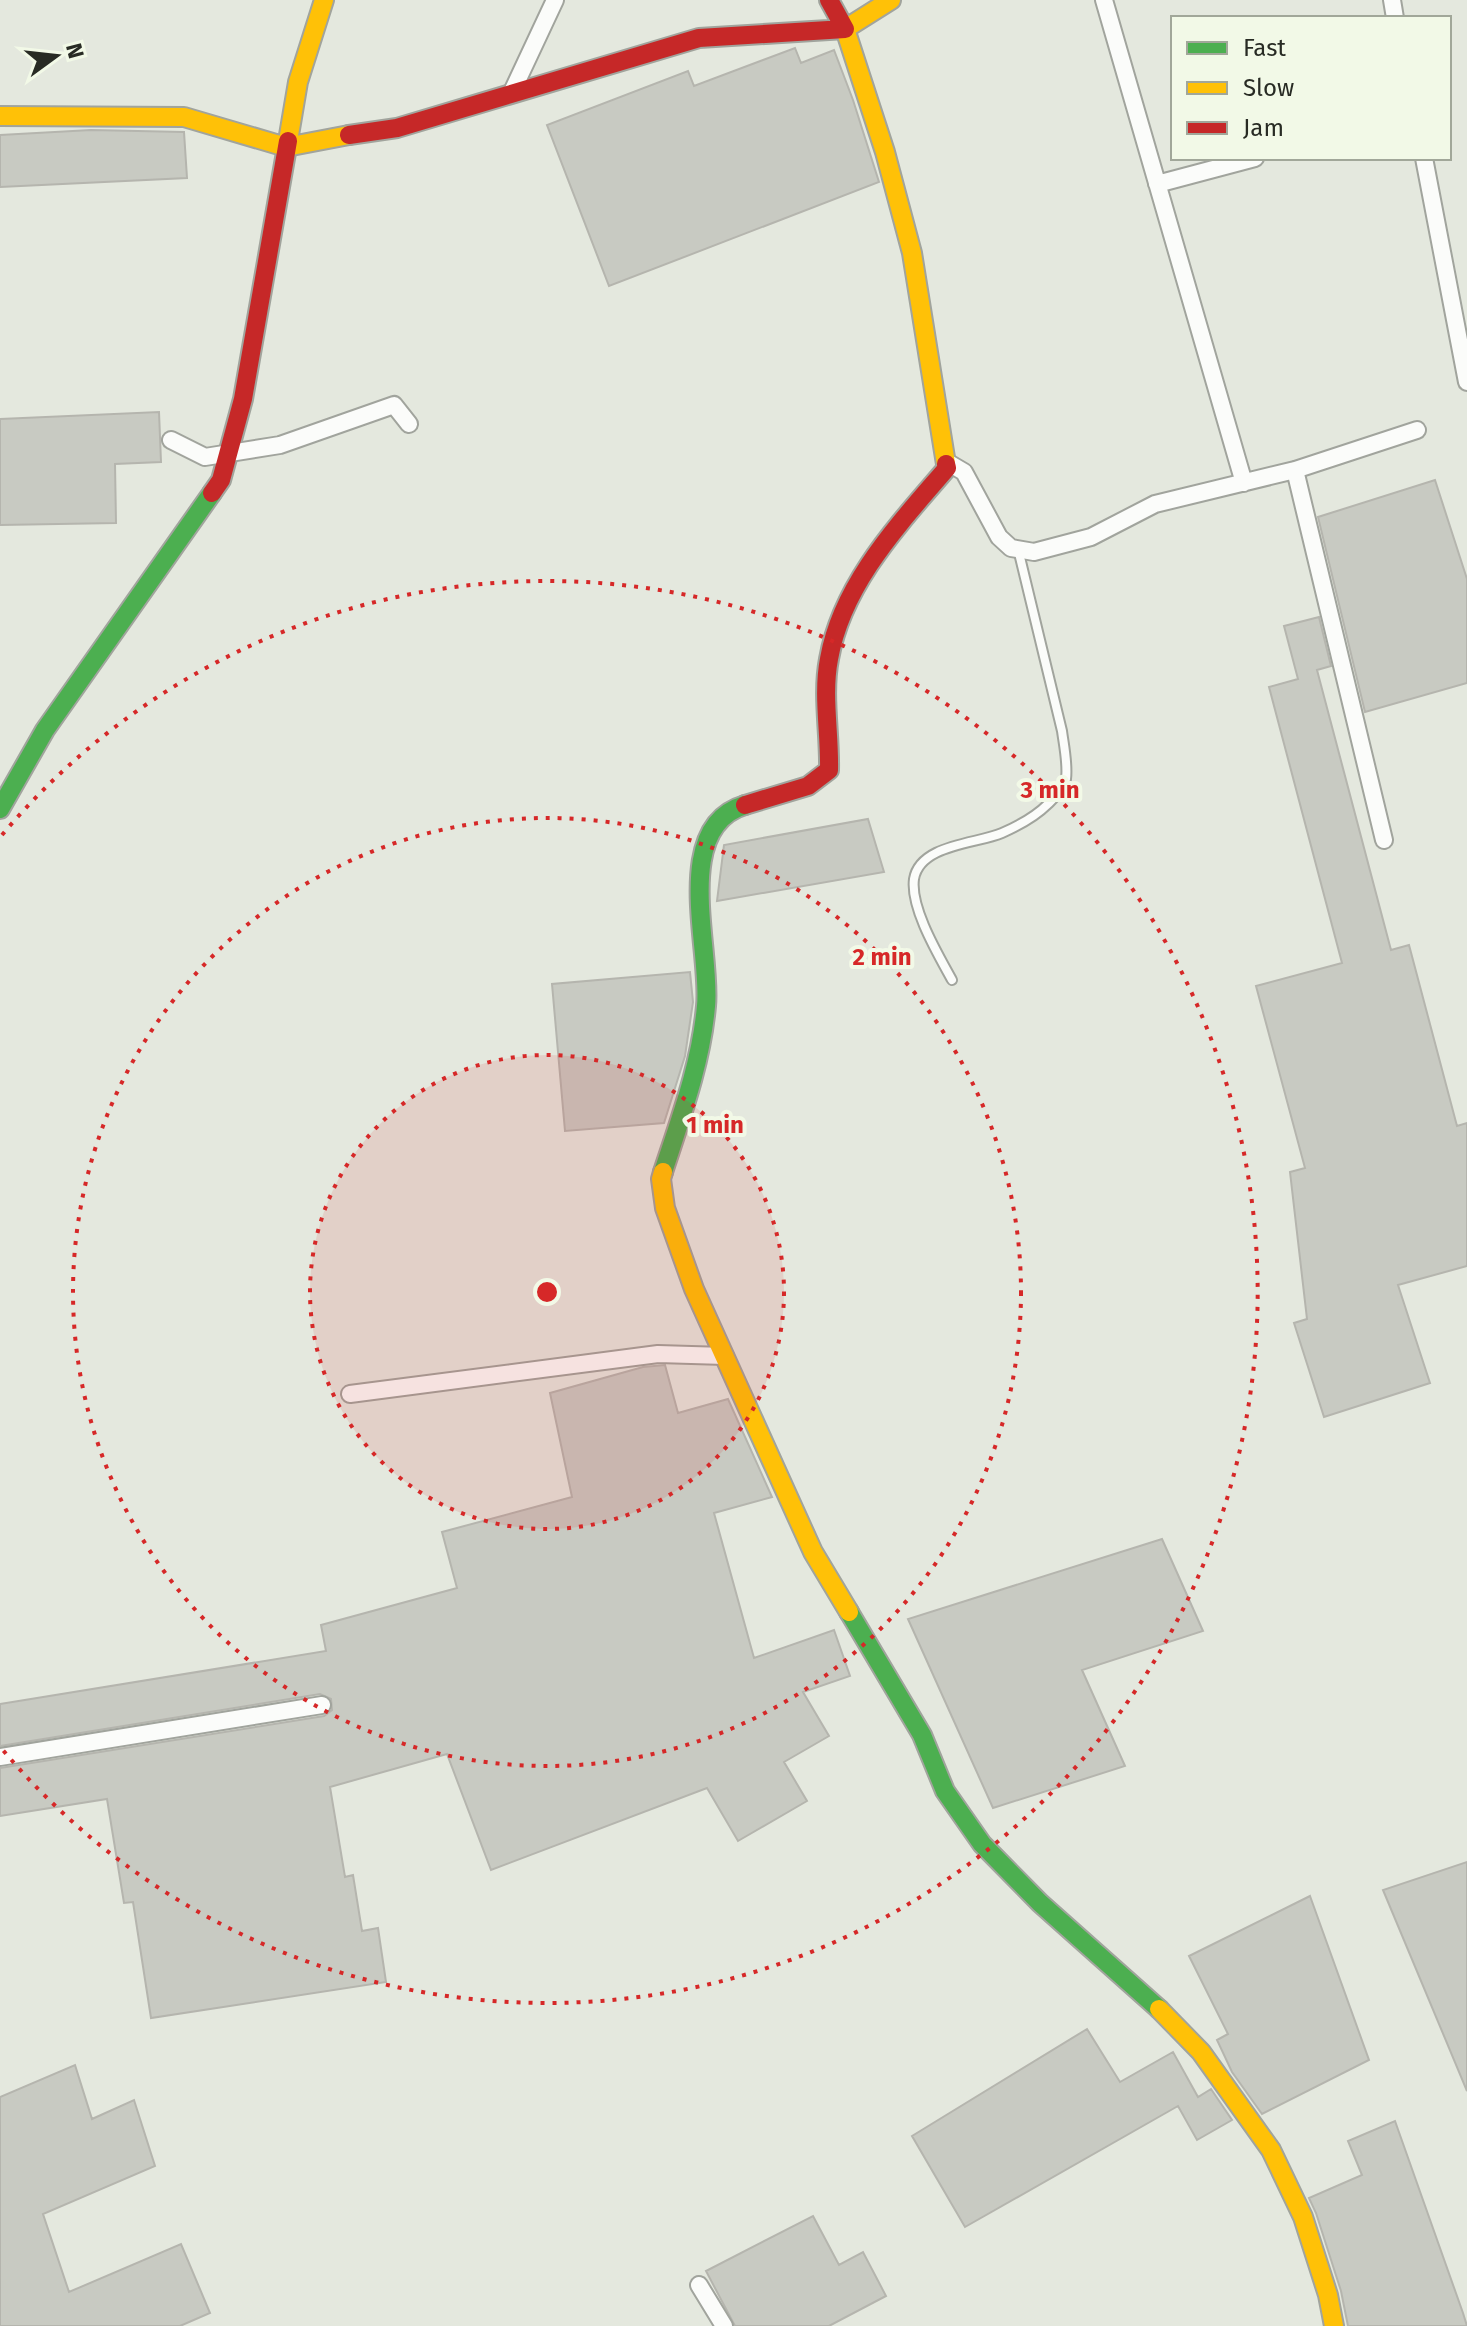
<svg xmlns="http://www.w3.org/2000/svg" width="1467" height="2326" font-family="'Fira Sans',sans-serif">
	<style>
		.building { fill: #c8cac2; stroke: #b5b5ae; stroke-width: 2 }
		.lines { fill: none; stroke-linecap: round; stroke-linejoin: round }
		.lane-casing { stroke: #a1a49d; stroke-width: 12 }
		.street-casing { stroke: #a1a49d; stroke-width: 20 }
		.fast-casing { stroke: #a1a49d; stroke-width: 22 }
		.slow-casing { stroke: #a1a49d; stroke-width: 22 }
		.jam-casing { stroke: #a1a49d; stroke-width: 22 }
		.lane { stroke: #fbfcfa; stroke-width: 8 }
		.street { stroke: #fbfcfa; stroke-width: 16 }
		.fast { stroke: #4caf50; stroke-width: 18 }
		.slow { stroke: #ffc107; stroke-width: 18 }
		.jam { stroke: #c62828; stroke-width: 18 }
		.ring { fill: none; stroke: #d62828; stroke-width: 4; stroke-dasharray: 4 8 }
		.centre { fill: #d62828; stroke: #f2f9e7; stroke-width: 4 }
		.ring-label { font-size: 24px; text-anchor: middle; font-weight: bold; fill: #d62828; stroke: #f2f9e7; stroke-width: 8; stroke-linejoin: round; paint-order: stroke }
	</style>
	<rect width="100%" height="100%" fill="#e4e8de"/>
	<path class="building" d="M795,48L801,63L834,50L853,100L879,182L609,286L547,125L688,71L694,86Z
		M91,130L184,132L187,178L0,187V135Z
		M159,412L161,462L115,464L116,523L0,525V419Z
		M1435,480L1467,579V683L1365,712L1318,517Z
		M1319,617L1331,666L1317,670L1391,950L1409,945L1457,1126L1467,1123V1266L1398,1285L1430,1383L1324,1417L1294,1323L1307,1319L1290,1172L1305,1168L1256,986L1342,963L1269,687L1298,679L1284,626Z
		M868,819L884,872L717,901L724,845Z
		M690,972L693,1002L685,1056L664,1123L565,1131L552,984Z
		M665,1365L678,1413L728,1399L772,1497L714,1513L754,1658L834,1630L850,1676L803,1692L829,1736L784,1762L807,1801L738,1841L707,1788L491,1870L447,1754L330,1787L345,1877L353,1875L362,1931L378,1928L386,1982L151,2018L133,1902L124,1903L107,1799L0,1816V1768L324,1716L332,1710L331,1699L320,1694L0,1746V1704L326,1651L321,1625L457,1588L442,1532L572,1497L550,1393L643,1367Z
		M1162,1539L1203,1631L1082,1670L1125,1766L993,1808L908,1619Z
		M1467,1862V2091L1383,1890Z
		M1310,1896L1369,2060L1262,2114L1232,2072L1217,2040L1228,2034L1189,1956Z
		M1087,2029L1120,2082L1173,2052L1198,2097L1211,2089L1232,2120L1197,2140L1178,2106L965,2227L912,2136Z
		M75,2065L92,2119L134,2100L155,2166L43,2214L69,2292L181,2244L210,2313L180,2326H0V2097Z
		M1395,2121L1463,2313L1467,2326H1348L1341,2291L1316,2213L1309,2198L1362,2175L1348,2141Z
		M813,2216L839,2265L863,2252L886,2296L829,2326H735L706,2271Z"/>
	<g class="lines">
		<defs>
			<path id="lane" d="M952,980C939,956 910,908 914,879C920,844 977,844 1002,833C1018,826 1036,816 1048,804C1055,797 1064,789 1066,779C1068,764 1064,746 1062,731L1018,549"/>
			<path id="street" d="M1104,0L1244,483
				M1392,0L1395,18
				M511,94L555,0
				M1424,158L1467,382
				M1157,184L1255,158
				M171,440L205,457L280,445L394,405L409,424
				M947,462L964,472L999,537L1011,548L1034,552L1091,537L1155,504L1295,470L1417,430
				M1295,470L1384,840
				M350,1394L658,1354L725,1356
				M0,1757L322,1705
				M699,2285L724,2326"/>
			<path id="fast" d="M0,809L45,730L212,493
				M663,1172C681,1117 701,1063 706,1006C712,952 670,827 745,805
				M849,1612L922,1735L945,1791L982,1844L1040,1903L1159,2009"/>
			<path id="slow" d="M891,0L845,29L885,152L912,253L946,464
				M0,116L184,117L286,147L349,135
				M288,141L298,82L324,0
				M663,1172L661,1179L665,1208L694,1289L813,1552L849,1612
				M1159,2009L1201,2052L1271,2150L1303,2217L1328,2295L1334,2326"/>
			<path id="jam" d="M349,135L397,128L699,38L845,29L829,0
				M212,493L221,480L243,399L288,141
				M745,805L808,786L829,770C830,734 822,695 829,659C842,584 899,524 947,468L946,464"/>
		</defs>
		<use href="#lane" class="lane-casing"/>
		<use href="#street" class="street-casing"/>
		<use href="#fast" class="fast-casing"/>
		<use href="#slow" class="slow-casing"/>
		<use href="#jam" class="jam-casing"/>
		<use href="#lane" class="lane"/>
		<use href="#street" class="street"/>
		<use href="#fast" class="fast"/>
		<use href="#slow" class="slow"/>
		<use href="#jam" class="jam"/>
	</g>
	<circle cx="547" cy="1292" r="237" fill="#d62828" fill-opacity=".12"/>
	<g class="ring">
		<circle cx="547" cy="1292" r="237"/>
		<circle cx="547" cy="1292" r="474"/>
		<path d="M2 835A711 711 0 1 1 2 1749"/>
	</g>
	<circle cx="547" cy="1292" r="12" class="centre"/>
	<g class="ring-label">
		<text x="1050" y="798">3 min</text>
		<text x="882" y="965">2 min</text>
		<text x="715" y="1133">1 min</text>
	</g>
	<rect x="1171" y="16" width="280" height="144" fill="#f2f9e7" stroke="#a1a799" stroke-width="2"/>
	<rect x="1187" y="42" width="40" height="12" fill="#4caf50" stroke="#a1a799" stroke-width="2"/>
	<text x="1243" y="56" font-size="24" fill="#282b24">Fast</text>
	<rect x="1187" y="82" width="40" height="12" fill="#ffc107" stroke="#a1a799" stroke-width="2"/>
	<text x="1243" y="96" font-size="24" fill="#282b24">Slow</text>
	<rect x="1187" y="122" width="40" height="12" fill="#c62828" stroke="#a1a799" stroke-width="2"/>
	<text x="1243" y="136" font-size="24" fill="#282b24">Jam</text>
	<g transform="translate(56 56) rotate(75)" stroke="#f2f9e7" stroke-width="6" paint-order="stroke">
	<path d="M0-6L14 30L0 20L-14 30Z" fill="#282b24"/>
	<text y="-12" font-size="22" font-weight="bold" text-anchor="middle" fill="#282b24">N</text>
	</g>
</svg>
